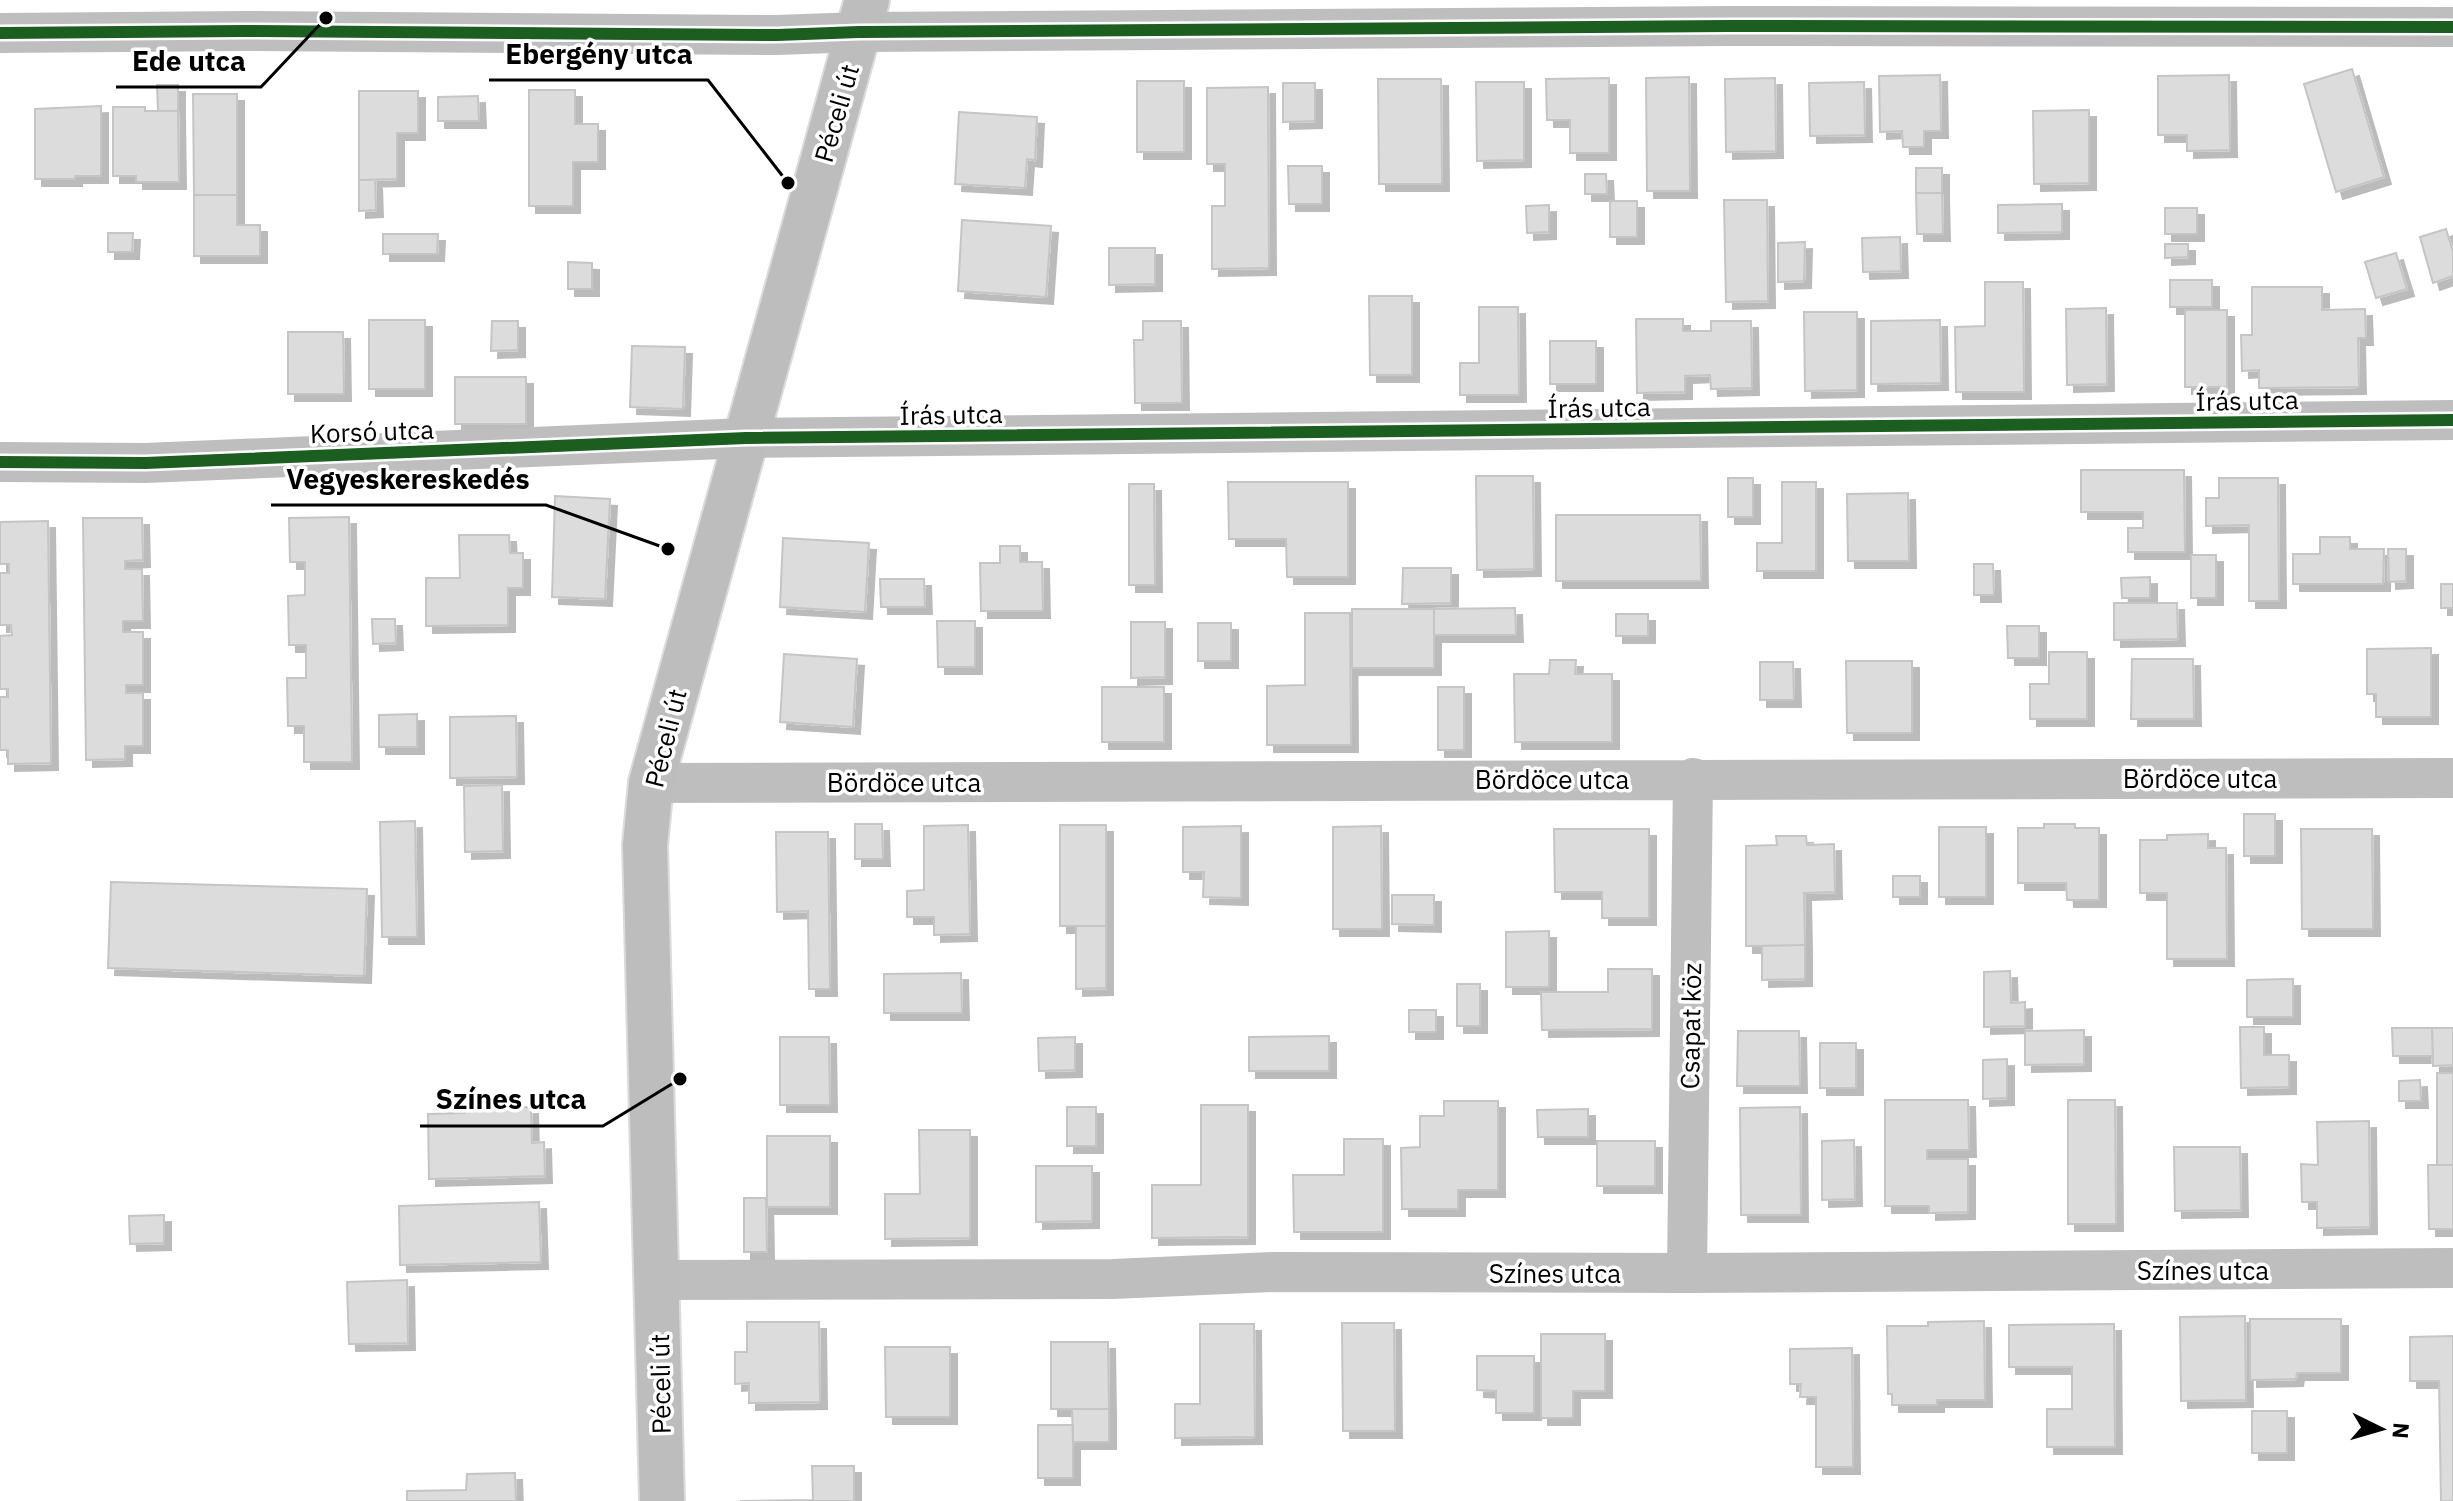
<svg xmlns="http://www.w3.org/2000/svg" width="2453" height="1501" font-family="'IBM Plex Sans',sans-serif">
	<style>
		.building { fill: #dcdcdc; stroke: #c5c5c5; stroke-width: 2; filter: url(#shadow) }
		.lines { fill: none; stroke-linecap: round; stroke-linejoin: round }
		.major-casing { stroke: #dbdbdb; stroke-width: 48 }
		.minor { stroke: #bebebe; stroke-width: 40 }
		.major { stroke: #bdbdbd; stroke-width: 44 }
		.cycleway-casing { stroke: #fff; stroke-width: 17 }
		.cycleway { stroke: #1b5e20; stroke-width: 12 }
		.labels { text-anchor: middle; dominant-baseline: central; stroke-width: 7; stroke-linejoin: round; paint-order: stroke }
		.street-label { font-size: 26px; fill: #000; stroke: #fff }
		.leader { fill: none; stroke: #000; stroke-width: 3 }
		.callout-dot { fill: #000; stroke: #fff; stroke-width: 3 }
		.callout-label { font-size: 28px; text-anchor: middle; font-weight: bold; fill: #000; stroke: #fff; stroke-width: 7; stroke-linejoin: round; paint-order: stroke }
	</style>
	<defs>
		<filter id="shadow"><feDropShadow dx="7" dy="7" stdDeviation="0" flood-color="#0004"/></filter>
	</defs>
	<rect width="100%" height="100%" fill="#fff"/>
	<path class="building" d="M2352,69L2384,177L2336,192L2304,84Z
		M1940,75L1941,131H1924V147H1903L1902,131L1880,132L1879,76Z
		M2229,75L2230,150L2187,151V135H2158V76Z
		M1689,77L1690,191H1647L1646,78Z
		M1609,78V153H1570V120H1547L1546,79Z
		M1775,78L1776,151L1726,152L1725,79Z
		M1378,79H1441L1442,184H1379Z
		M1137,81H1184V152H1137Z
		M1476,82H1524V160L1477,161Z
		M1864,82L1865,135L1810,136L1809,83Z
		M1283,83H1315V121L1283,122Z
		M157,85H178V111H158Z
		M1268,87L1269,268L1212,269V206H1225V164H1207V88Z
		M529,90H575V124H598V162H573V206H529Z
		M359,91H418V133H397V179L359,180Z
		M193,94H237V195H194Z
		M478,96L479,121H438V97Z
		M101,106V176H75V179H35V109Z
		M113,107H145V111H178L179,182H136V176H113Z
		M2089,110V183L2034,184L2033,111Z
		M959,112L1037,117L1035,160L1027,159L1025,188L955,184Z
		M1288,166H1322V204H1289Z
		M1916,168H1942V193H1916Z
		M1585,174H1606L1607,194H1585Z
		M359,180H375L376,210L359,211Z
		M1916,193H1942L1943,234H1917Z
		M194,195H237V225H260V256H194Z
		M1724,200H1767L1768,301L1726,302Z
		M1610,201H1637V237H1610Z
		M2062,204V232L1998,233V205Z
		M1549,205V232L1527,233L1526,206Z
		M2165,208H2197V234H2165Z
		M962,220L1051,226L1046,297L958,291Z
		M2446,229L2453,252V276L2433,283L2420,237Z
		M108,233H133L132,252H108Z
		M383,234H438L437,254H383Z
		M1900,237L1901,271L1863,272L1862,238Z
		M1805,242L1804,281L1778,282V243Z
		M2165,244H2188V257L2165,258Z
		M1109,248H1155V284L1109,285Z
		M2396,253L2407,289L2376,298L2365,262Z
		M568,262L592,263V289H568Z
		M2170,280H2212V307H2170Z
		M1985,282H2023L2024,392H1956L1955,327L1985,326Z
		M2252,287H2322V310L2365,309L2366,338H2358L2359,387L2259,388V370L2242,371L2241,335H2252Z
		M1369,296H1412V375H1370Z
		M1479,307H1518L1519,395H1460V363H1479Z
		M2106,308L2107,384L2067,385L2066,309Z
		M2185,310H2227V387H2185Z
		M1804,312H1857V390L1805,391Z
		M1636,319H1683V331H1711V321H1751L1752,388L1711,389L1710,375L1685,376V392L1637,393Z
		M369,320H425V389H369Z
		M1940,320L1941,383L1871,384V321Z
		M492,321H518V350L491,351Z
		M1143,321H1181L1182,403H1135L1134,340H1143Z
		M288,332H343L344,394H288Z
		M1550,341H1596V384H1550Z
		M632,346L685,347L683,409L630,407Z
		M455,377H526V424H455Z
		M2081,470H2184L2185,552H2128V528H2143V512H2081Z
		M1476,476H1533L1534,569L1477,570Z
		M1728,478H1753V517H1728Z
		M2219,478H2278L2279,601H2249V525L2206,526V498H2219Z
		M1228,482H1348V577H1287L1286,539H1229Z
		M1782,482H1816V571H1757V543H1782Z
		M1129,484H1154L1155,585H1129Z
		M1908,493L1909,561H1848L1847,494Z
		M555,496L610,499L605,599L552,597Z
		M1556,515H1700L1701,581H1556Z
		M349,517L352,762H304V726H288L287,678H306V645H289L288,596L305,595V562H290L289,518Z
		M83,518H142L143,560L125,561V569H142L143,621H123V632H143V685H126V693H143V746H125V759L86,760Z
		M48,521L51,763L8,764V750H0V697H8V689H0V636L12,635L11,625H0V573H9V564H0V522Z
		M459,535H509L510,553H523V588H508V625L426,626V578H460Z
		M2320,537H2350V549H2384L2383,584H2293V554H2320Z
		M783,538L869,543L865,612L780,607Z
		M1000,546H1020V562H1042L1043,611H981L980,563H1000Z
		M2388,549H2406V581L2389,582Z
		M2191,555H2216V598H2191Z
		M1974,564H1993L1994,595H1974Z
		M1403,568H1451V603L1402,604Z
		M2150,577V598H2122L2121,578Z
		M880,579H924L925,607H881Z
		M2441,584H2453V608H2441Z
		M2114,603H2177L2178,639L2114,640Z
		M1515,608L1516,635H1434V609Z
		M1352,609H1434V668H1352Z
		M1305,613H1350L1351,745H1267V686L1305,685Z
		M1616,614H1648V636H1616Z
		M372,619H395L396,643L373,644Z
		M937,621H975V667H938Z
		M1131,622H1165V677L1131,678Z
		M1198,623H1231V661H1198Z
		M2007,626H2039V658H2008Z
		M2431,648V717H2376V694H2367V649Z
		M2049,652H2087V719H2030V684H2049Z
		M784,654L857,659L853,727L780,722Z
		M2132,659H2193L2194,719H2131Z
		M1550,660H1576L1575,674H1612V742H1515L1514,674H1549Z
		M1846,661H1912V733H1847Z
		M1760,662H1793L1794,700H1760Z
		M1102,687H1164V742H1102Z
		M1438,687H1464V750H1438Z
		M417,714V747H379V715Z
		M516,716L517,777L450,778V717Z
		M502,785L503,851L465,852L464,786Z
		M2244,814H2275V856H2244Z
		M415,821L417,937H382L380,822Z
		M855,824H882L883,859H855Z
		M2044,824H2075V828H2099V900H2067L2066,883H2018V828H2044Z
		M968,825L970,934L934,935V917H907V891L924,890V826Z
		M1060,825H1106V926H1060Z
		M1241,826V898L1203,897L1204,872H1183V827Z
		M1381,826L1382,929H1333V827Z
		M1939,827H1986V897H1939Z
		M1554,829H1649V918H1602V892H1555Z
		M2301,829H2372L2373,929H2302Z
		M776,832H828L830,989H809L808,911L777,912Z
		M2208,834V848H2226L2227,959H2167V893H2140V840H2167V835Z
		M1776,836H1806L1807,845L1834,844L1835,892L1804,893L1805,945L1746,946V846L1777,845Z
		M1893,876H1920V897H1893Z
		M111,882L367,889L364,976L108,968Z
		M1392,895H1434V925L1392,924Z
		M1076,926H1106V988L1076,989Z
		M1549,931V987H1506V932Z
		M1805,945V979L1762,980V946Z
		M1608,969H1652V1029L1542,1030L1541,992H1608Z
		M2010,971L2011,1003L2025,1002V1026L1984,1027V972Z
		M961,973L962,1013H884V974Z
		M2293,979V1017H2247V980Z
		M1457,984H1480V1026H1457Z
		M1409,1010H1436V1032H1409Z
		M2240,1027H2264V1055H2289V1087L2241,1088Z
		M2392,1028H2432L2433,1056H2393Z
		M2432,1028H2453V1065L2433,1066Z
		M2084,1030V1064L2025,1065V1031Z
		M1738,1031H1799L1800,1086H1737Z
		M1329,1036V1071H1249V1037Z
		M780,1037H829L830,1105H780Z
		M1075,1037V1070L1039,1071L1038,1038Z
		M1820,1043H1856V1088H1820Z
		M2007,1059V1098L1983,1099V1060Z
		M2437,1073H2453V1165H2437Z
		M2420,1080L2421,1101H2399V1081Z
		M1885,1100H1968L1969,1150H1927V1159H1968V1212L1929,1213V1206H1885Z
		M2068,1100H2115L2116,1224H2068Z
		M1444,1101H1498V1190H1458V1209H1402L1401,1148L1420,1147V1116H1444Z
		M1201,1105H1248V1237L1152,1238V1185H1201Z
		M531,1107L532,1143L544,1142L545,1176L429,1179L428,1114L465,1113V1109Z
		M1067,1107H1096V1146H1067Z
		M1800,1107L1801,1215H1741L1740,1108Z
		M1588,1109V1137H1538L1537,1110Z
		M2369,1121L2370,1227L2317,1228V1202H2302L2301,1164L2318,1165L2317,1122Z
		M919,1130H970V1238L885,1239V1194H920Z
		M767,1136H830V1207H767Z
		M1344,1139H1383V1232H1294L1293,1175H1344Z
		M1854,1140L1855,1199L1822,1200V1141Z
		M1597,1141H1655V1186H1597Z
		M2174,1147H2240L2241,1210L2175,1211Z
		M2428,1165H2453V1229H2429Z
		M1036,1166H1092V1221L1036,1222Z
		M744,1198H766L767,1252H744Z
		M539,1202L541,1262L400,1265L399,1206Z
		M164,1215V1243L130,1244L129,1216Z
		M407,1280L408,1343L349,1344L347,1282Z
		M2245,1316L2246,1400L2181,1401L2180,1317Z
		M2250,1319H2341V1373H2297L2296,1379L2250,1380Z
		M1984,1321L1985,1400H1937V1405H1892V1394H1888L1887,1326H1928V1322Z
		M747,1322H819L820,1402L749,1403V1383L735,1384V1352H747Z
		M1342,1323H1394L1395,1431H1343Z
		M1200,1324H1254L1255,1437L1175,1438V1404H1200Z
		M2114,1324L2115,1447H2047V1409H2072V1367H2009V1325Z
		M1541,1334H1605V1391H1573V1418H1541Z
		M2453,1336V1501H2441L2439,1381H2410V1337Z
		M1051,1342H1108L1109,1409H1051Z
		M885,1347H950V1417H886Z
		M1852,1348L1853,1467H1816V1397H1800L1801,1384H1790V1349Z
		M1477,1356H1534V1413H1496V1391L1477,1390Z
		M1072,1409H1109V1442H1073Z
		M2252,1411H2287V1453H2252Z
		M1038,1425H1073V1478H1038Z
		M812,1466H854V1501H740L813,1500Z
		M515,1473L516,1501H407V1491L466,1490L467,1474Z"/>
	<g class="lines">
		<defs>
			<path id="major" d="M662,1501L645,845L651,783L867,0"/>
		</defs>
		<use href="#major" class="major-casing"/>
		<path class="minor" d="M0,33L245,31L777,35L859,32L1730,26L2453,27
			M0,462L145,463L746,438L2453,420
			M651,783L2453,778
			M1687,1273L1693,778
			M657,1280L1113,1279L1273,1272L1687,1273L2453,1268"/>
		<use href="#major" class="major"/>
		<defs>
			<path id="cycleway" d="M0,33L245,31L777,35L859,32L1730,26L2453,27
				M0,462L145,463L746,438L2453,420"/>
		</defs>
		<use href="#cycleway" class="cycleway-casing"/>
		<use href="#cycleway" class="cycleway"/>
	</g>
	<g class="labels">
		<g class="street-label">
			<text transform="translate(836 113) rotate(-74)">Péceli út</text>
			<text transform="translate(2247 400) rotate(-1)">Írás utca</text>
			<text transform="translate(1599 407) rotate(-1)">Írás utca</text>
			<text transform="translate(951 414) rotate(-1)">Írás utca</text>
			<text transform="translate(372 431) rotate(-2)">Korsó utca</text>
			<text transform="translate(665 738) rotate(-76)">Péceli út</text>
			<text x="2200" y="778">Bördöce utca</text>
			<text x="1552" y="779">Bördöce utca</text>
			<text x="904" y="782">Bördöce utca</text>
			<text transform="translate(1690 1026) rotate(-89)">Csapat köz</text>
			<text x="2203" y="1270">Színes utca</text>
			<text x="1555" y="1273">Színes utca</text>
			<text transform="translate(660 1384) rotate(-91)">Péceli út</text>
		</g>
	</g>
	<path class="leader" d="M788 183L708 80H489M326 18L261 87H116M668 549L546 505H271M680 1079L603 1126H420"/>
	<g class="callout-dot">
		<circle cx="788" cy="183" r="8"/>
		<circle cx="326" cy="18" r="8"/>
		<circle cx="668" cy="549" r="8"/>
		<circle cx="680" cy="1079" r="8"/>
	</g>
	<g class="callout-label">
		<text x="599" y="64">Ebergény utca</text>
		<text x="189" y="71">Ede utca</text>
		<text x="408" y="489">Vegyeskereskedés</text>
		<text x="511" y="1109">Színes utca</text>
	</g>
	<g transform="translate(2381 1429) rotate(95)" stroke="#ffffff" stroke-width="6" paint-order="stroke">
	<path d="M0-6L14 30L0 20L-14 30Z" fill="#000000"/>
	<text y="-12" font-size="22" font-weight="bold" text-anchor="middle" fill="#000000">N</text>
	</g>
</svg>
